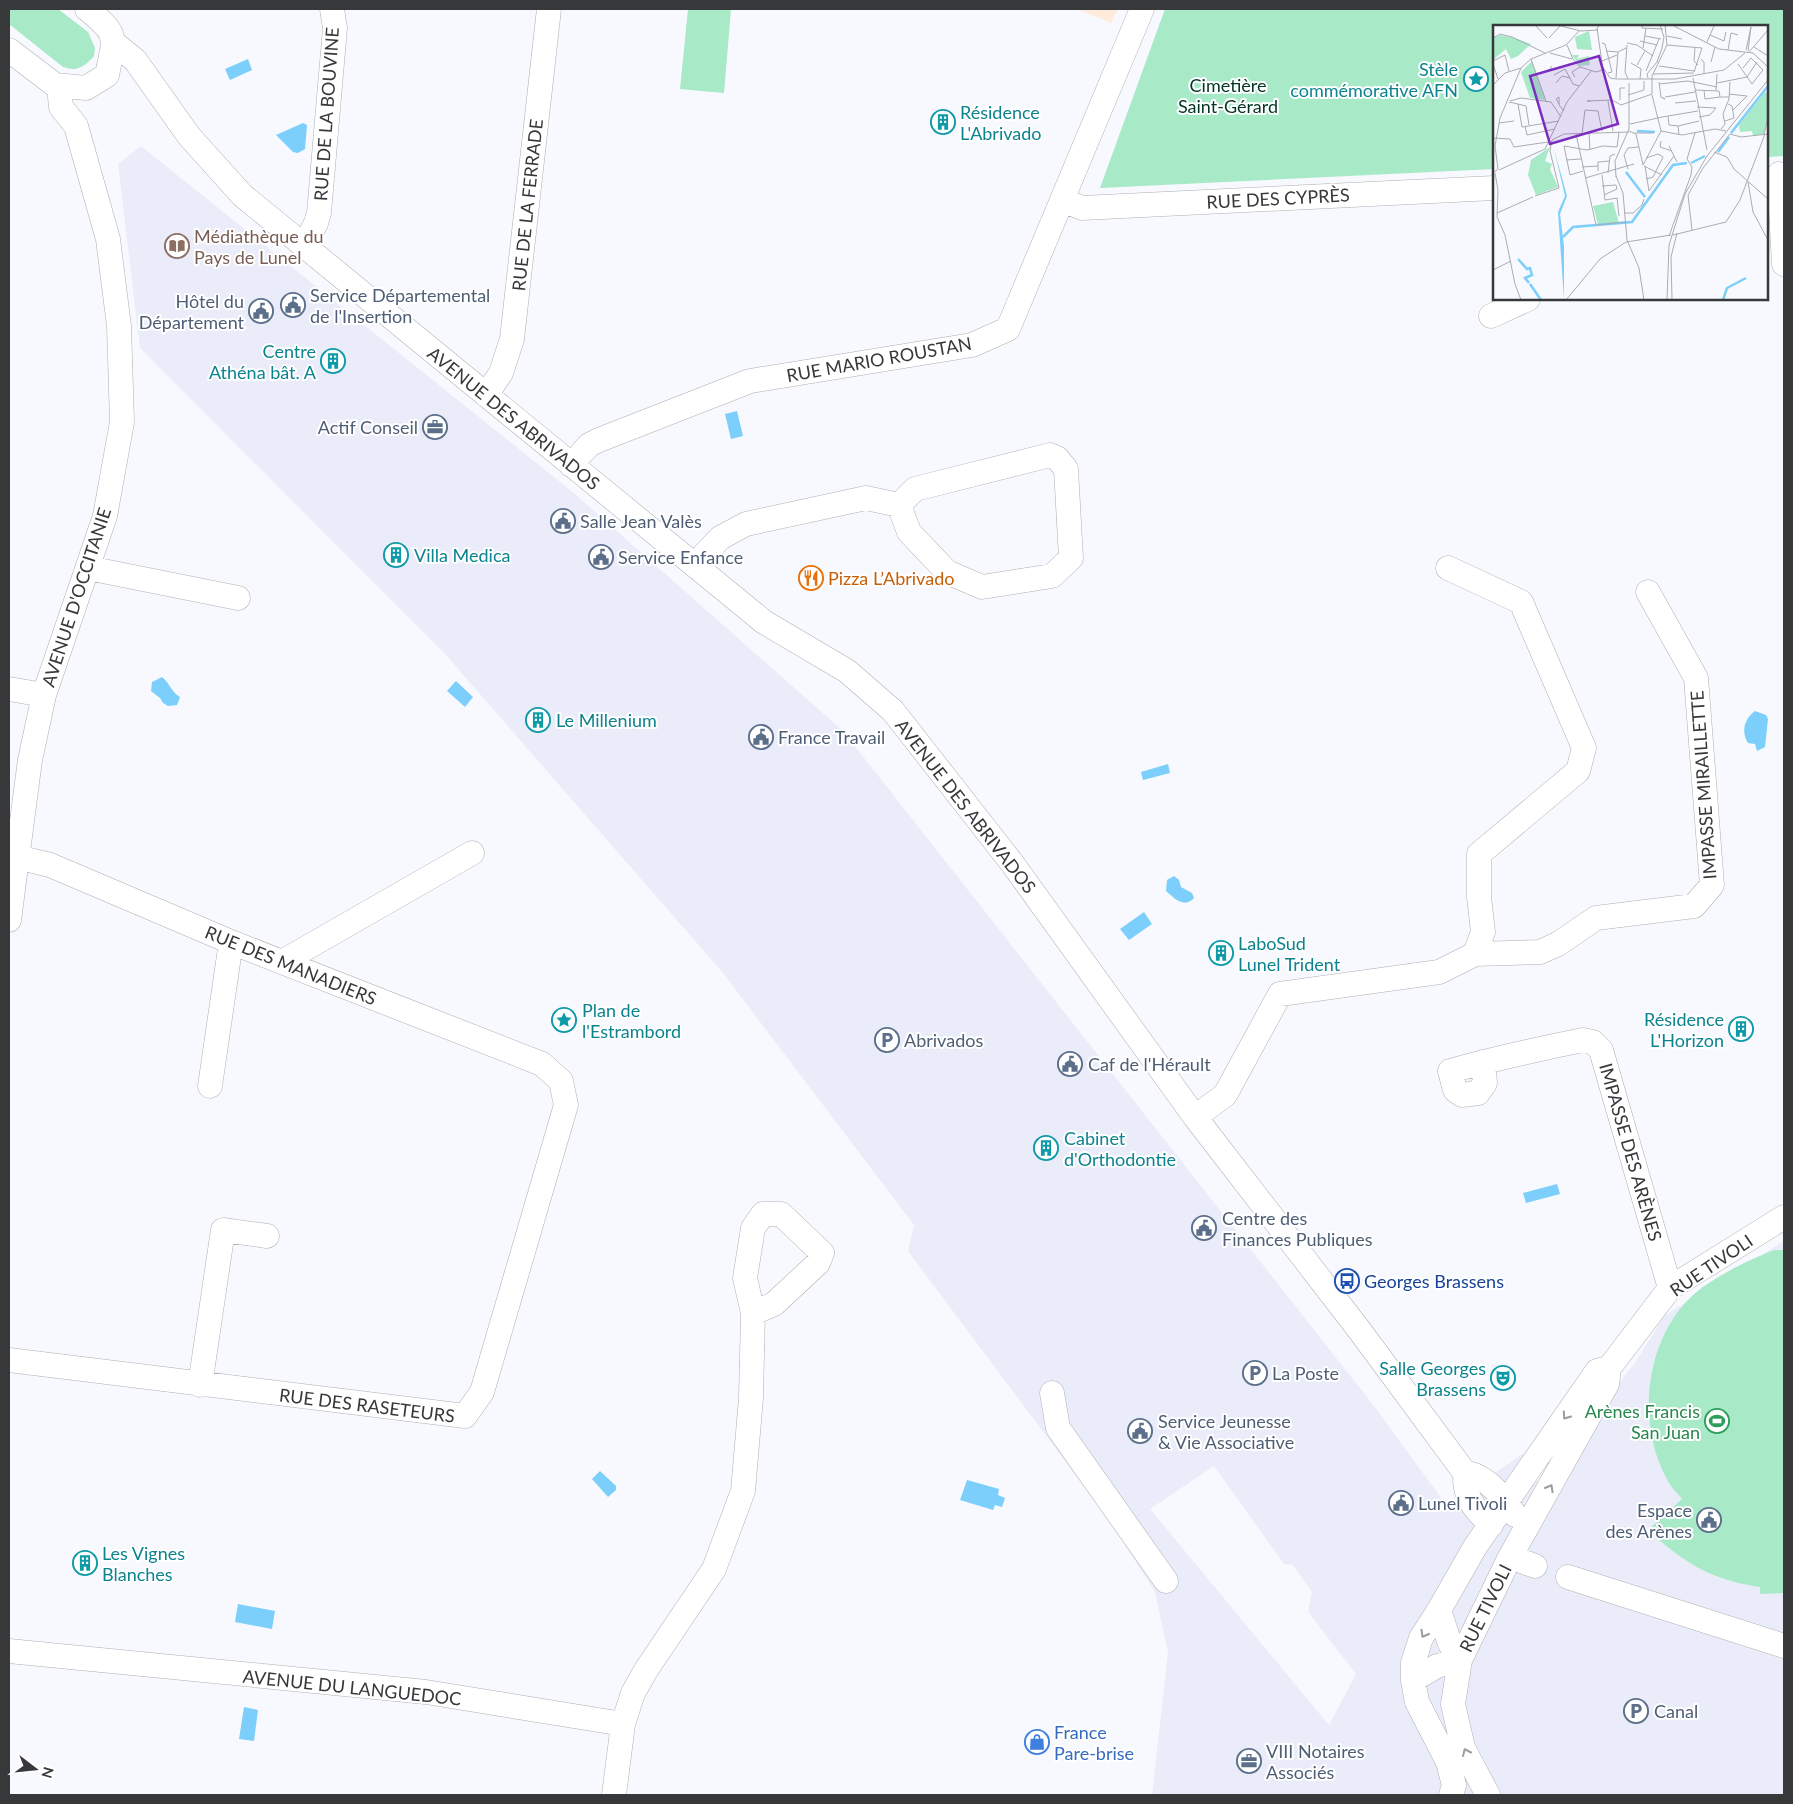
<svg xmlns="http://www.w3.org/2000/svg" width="1793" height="1804" font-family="Lato,sans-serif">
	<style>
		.built { fill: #eaedf9; fill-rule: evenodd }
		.education { fill: #feebdb }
		.green { fill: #a8e9c8 }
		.water { fill: #7ccffb }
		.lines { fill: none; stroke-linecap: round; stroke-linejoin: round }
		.minor-casing { stroke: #aeafb4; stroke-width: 25 }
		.minor { stroke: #fff; stroke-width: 24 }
		.oneway { stroke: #9b9c9c }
		.labels { text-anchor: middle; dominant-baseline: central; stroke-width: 4; stroke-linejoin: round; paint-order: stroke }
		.culture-label { font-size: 18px; fill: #0d838f; stroke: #fff; text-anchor: start }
		.park-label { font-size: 18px; fill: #023623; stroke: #fff }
		.street-label { font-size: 18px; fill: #37383a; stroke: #fff }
		.education-label { font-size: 18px; fill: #785e54; stroke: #fff; text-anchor: start }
		.service-label { font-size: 18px; fill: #4e5e75; stroke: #fff; text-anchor: start }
		.food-label { font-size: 18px; fill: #c56008; stroke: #fff; text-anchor: start }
		.transit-label { font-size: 18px; fill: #164399; stroke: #fff; text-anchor: start }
		.leisure-label { font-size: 18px; fill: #27864d; stroke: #fff; text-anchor: end }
		.shop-label { font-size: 18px; fill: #366cbe; stroke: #fff; text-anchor: start }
		.inset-river { fill: none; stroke: #7ccffb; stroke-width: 2.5 }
		.inset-road { fill: none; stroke: #aaacb0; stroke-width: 1 }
		.view { fill: #7b2cbf; fill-opacity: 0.15; stroke: #7b2cbf; stroke-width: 2.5 }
		.inset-edge { fill: none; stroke: #37383a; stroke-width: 2.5 }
	</style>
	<rect width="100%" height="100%" fill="#f7f9fe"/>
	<path class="built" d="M141,146L575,494L843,731L1374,1406L1447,1506L1524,1453L1548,1502L1611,1392L1635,1363L1664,1316L1784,1241V1795H1152L1168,1652L1155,1592L1109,1520L908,1251L914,1225L723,973L445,654L140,348L118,164ZM1214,1466L1284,1564L1293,1565L1312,1592L1308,1612L1356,1674L1329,1725L1150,1509Z"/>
	<path class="education" d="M1077,9H1118L1111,23Z"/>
	<path class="green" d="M9,9H58L88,32L95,48L94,56C84,67 77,72 63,67L9,24Z
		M688,9H731L724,93L680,89Z
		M1165,9H1784V156L1767,157V26H1494V169L1100,188Z
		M1775,1250H1784V1593L1760,1594V1587C1709,1579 1686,1564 1648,1530L1682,1499C1678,1493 1671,1488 1668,1481C1636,1426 1644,1341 1692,1296C1710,1279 1751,1258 1775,1250Z"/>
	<path class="water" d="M248,59L252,70L230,80L225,69Z
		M303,123L307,125L305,149L298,153L293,152L276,135Z
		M737,411L743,436L731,439L725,414Z
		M162,677C170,683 171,692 180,697L177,705L168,706L163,703L160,698L151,691L152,682Z
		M456,681L473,697L465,707L447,691Z
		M1755,711L1766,715L1768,719L1765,747L1757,751L1755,744L1748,743C1741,732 1744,719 1755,711Z
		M1168,764L1170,773L1143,780L1141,772Z
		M1174,876L1179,880L1181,887L1192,893L1194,898C1184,909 1174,898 1166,891L1167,880Z
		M1144,912L1152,924L1129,940L1120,929Z
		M1557,1184L1560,1194L1526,1203L1523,1193Z
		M600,1471L616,1486V1490L608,1497L592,1479Z
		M967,1480L999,1489L998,1495L1005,1498L1002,1507L995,1505L993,1510L960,1500Z
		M238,1604L275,1611L272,1629L235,1622Z
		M244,1707L258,1710L254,1741L239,1739Z"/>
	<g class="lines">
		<defs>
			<path id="minor" d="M114,43L135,60L189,136L242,195L764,622L847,671L893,711L1012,863L1195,1117L1360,1331L1465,1473C1464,1499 1474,1508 1491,1525
				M9,50L55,85L86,88L107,75C115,36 119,35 87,9
				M1779,174L1784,264
				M1063,200L1082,208L1494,188
				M304,246L316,223L319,213L335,28L332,9
				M1491,316L1528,299
				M486,395L501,373L512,339L549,9
				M571,465L589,445L599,440L750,381L972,345L1008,329L1142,9
				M88,568L238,598
				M698,568L703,556L720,538L746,524L866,498L899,505L909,532L947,572L982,587L1052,576L1071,558L1066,469L1057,458L1050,455L915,489L899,505
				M9,689L44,695
				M9,920L30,760L44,695L105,516L122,422L119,326L108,239L76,126L61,107L59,86
				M1475,954L1540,952L1558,944L1596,918L1694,906L1712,885L1696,678L1648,592
				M282,962L472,853
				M1483,1062L1485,1083L1478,1093L1462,1095L1455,1090L1450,1071C1494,1059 1538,1049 1583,1040L1593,1042L1601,1050L1670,1288
				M210,1086L231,942
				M1195,1117L1225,1095L1280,994L1439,972L1475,954L1483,932L1479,897V854L1578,771L1584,748L1521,602L1448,568
				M9,1360L465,1416L482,1392L566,1105L561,1081L542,1064L231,942L50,865L17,857
				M200,1385L223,1230L267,1236
				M1052,1393L1058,1428L1166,1581
				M1465,1473C1485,1474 1505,1499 1515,1515
				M1510,1557L1535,1566
				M1568,1577L1784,1646
				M9,1651L426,1692L623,1724
				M1413,1680L1437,1666L1460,1660L1450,1644L1439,1610
				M614,1795L623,1724L633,1693L646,1670L714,1569L743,1491L751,1398L753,1313L745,1278L753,1228L763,1214H781L822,1253L818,1263L774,1304L753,1313
				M1451,1795L1454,1785L1448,1762L1417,1702L1413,1680V1663L1421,1638L1439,1610L1475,1547L1597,1371L1609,1368
				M1488,1795L1463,1748L1453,1704L1460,1660L1510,1557L1607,1384L1609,1368L1670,1288L1784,1217"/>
		</defs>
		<use href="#minor" class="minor-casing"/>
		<use href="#minor" class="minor"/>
	</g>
	<defs><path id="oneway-chevron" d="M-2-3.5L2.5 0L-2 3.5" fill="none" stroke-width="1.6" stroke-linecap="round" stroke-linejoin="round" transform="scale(1.25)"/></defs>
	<g class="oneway">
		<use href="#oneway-chevron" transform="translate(1566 1416) rotate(125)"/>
		<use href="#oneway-chevron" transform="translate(1550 1488) rotate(-60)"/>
		<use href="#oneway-chevron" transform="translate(1424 1634) rotate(120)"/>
		<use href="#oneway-chevron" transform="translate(1466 1752) rotate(-114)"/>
	</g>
	<defs>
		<symbol id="sight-ring" viewBox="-11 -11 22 22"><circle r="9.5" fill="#fff" stroke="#0f9aa8" stroke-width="1.5"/><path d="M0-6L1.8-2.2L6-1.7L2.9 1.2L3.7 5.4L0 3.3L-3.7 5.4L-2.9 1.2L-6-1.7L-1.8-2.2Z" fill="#0f9aa8"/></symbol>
		<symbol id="building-ring" viewBox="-11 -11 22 22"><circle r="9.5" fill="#fff" stroke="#0f9aa8" stroke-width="1.5"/><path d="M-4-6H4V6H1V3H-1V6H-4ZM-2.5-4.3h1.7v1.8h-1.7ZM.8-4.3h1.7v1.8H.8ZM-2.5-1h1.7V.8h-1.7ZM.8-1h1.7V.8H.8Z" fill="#0f9aa8"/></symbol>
		<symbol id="library-ring" viewBox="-11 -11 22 22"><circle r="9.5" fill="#fff" stroke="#8d6e63" stroke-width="1.5"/><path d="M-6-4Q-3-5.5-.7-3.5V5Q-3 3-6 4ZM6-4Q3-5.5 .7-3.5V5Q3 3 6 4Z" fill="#8d6e63"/></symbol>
		<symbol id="civic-ring" viewBox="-11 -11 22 22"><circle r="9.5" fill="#fff" stroke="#5c6f8a" stroke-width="1.5"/><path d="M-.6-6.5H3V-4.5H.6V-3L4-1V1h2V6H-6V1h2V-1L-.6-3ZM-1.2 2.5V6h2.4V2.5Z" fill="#5c6f8a"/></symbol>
		<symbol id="office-ring" viewBox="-11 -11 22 22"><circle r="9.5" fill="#fff" stroke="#5c6f8a" stroke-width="1.5"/><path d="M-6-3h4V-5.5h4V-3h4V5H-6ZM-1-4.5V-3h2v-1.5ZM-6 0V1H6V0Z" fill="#5c6f8a"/></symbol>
		<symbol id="restaurant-ring" viewBox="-11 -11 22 22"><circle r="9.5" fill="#fff" stroke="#e8710a" stroke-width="1.5"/><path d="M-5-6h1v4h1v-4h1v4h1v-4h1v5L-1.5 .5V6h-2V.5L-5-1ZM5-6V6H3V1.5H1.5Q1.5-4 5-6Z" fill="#e8710a"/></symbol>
		<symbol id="parking-ring" viewBox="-11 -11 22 22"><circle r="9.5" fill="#fff" stroke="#5c6f8a" stroke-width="1.5"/><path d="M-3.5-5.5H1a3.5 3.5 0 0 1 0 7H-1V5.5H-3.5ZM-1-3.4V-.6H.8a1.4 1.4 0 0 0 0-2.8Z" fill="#5c6f8a"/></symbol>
		<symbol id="bus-ring" viewBox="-11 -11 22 22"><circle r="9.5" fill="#fff" stroke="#1a4fb4" stroke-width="1.5"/><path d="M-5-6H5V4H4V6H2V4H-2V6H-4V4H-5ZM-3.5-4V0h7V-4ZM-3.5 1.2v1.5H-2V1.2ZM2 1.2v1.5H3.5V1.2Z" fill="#1a4fb4"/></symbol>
		<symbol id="theatre-ring" viewBox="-11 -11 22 22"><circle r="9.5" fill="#fff" stroke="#0f9aa8" stroke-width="1.5"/><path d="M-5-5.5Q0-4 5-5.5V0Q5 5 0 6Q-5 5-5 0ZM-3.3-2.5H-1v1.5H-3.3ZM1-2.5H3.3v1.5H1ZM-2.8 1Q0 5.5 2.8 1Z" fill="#0f9aa8"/></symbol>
		<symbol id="stadium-ring" viewBox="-11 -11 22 22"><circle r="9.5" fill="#fff" stroke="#2e9e5b" stroke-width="1.5"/><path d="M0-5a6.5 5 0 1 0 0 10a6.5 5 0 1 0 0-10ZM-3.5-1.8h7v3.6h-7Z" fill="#2e9e5b"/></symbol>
		<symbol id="shop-ring" viewBox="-11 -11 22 22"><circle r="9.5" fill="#fff" stroke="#3f7fe0" stroke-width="1.5"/><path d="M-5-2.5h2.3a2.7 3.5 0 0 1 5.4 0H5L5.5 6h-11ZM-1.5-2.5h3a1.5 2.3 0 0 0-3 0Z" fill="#3f7fe0"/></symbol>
	</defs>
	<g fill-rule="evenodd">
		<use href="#sight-ring" x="1462" y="65" width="28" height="28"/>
		<use href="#building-ring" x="929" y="108" width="28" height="28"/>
		<use href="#library-ring" x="163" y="232" width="28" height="28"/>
		<use href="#civic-ring" x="279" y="291" width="28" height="28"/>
		<use href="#civic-ring" x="247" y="297" width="28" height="28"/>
		<use href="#building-ring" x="319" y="347" width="28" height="28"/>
		<use href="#office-ring" x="421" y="413" width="28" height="28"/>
		<use href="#civic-ring" x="549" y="507" width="28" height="28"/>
		<use href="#building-ring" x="382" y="541" width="28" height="28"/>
		<use href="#civic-ring" x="587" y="543" width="28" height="28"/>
		<use href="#restaurant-ring" x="797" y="564" width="28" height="28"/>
		<use href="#building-ring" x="524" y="706" width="28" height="28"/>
		<use href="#civic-ring" x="747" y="723" width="28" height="28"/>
		<use href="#building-ring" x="1207" y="939" width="28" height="28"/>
		<use href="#sight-ring" x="550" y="1006" width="28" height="28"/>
		<use href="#building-ring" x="1727" y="1015" width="28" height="28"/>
		<use href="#parking-ring" x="873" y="1026" width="28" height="28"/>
		<use href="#civic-ring" x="1056" y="1050" width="28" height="28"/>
		<use href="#building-ring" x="1032" y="1134" width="28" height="28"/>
		<use href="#civic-ring" x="1190" y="1214" width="28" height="28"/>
		<use href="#bus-ring" x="1333" y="1267" width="28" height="28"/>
		<use href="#parking-ring" x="1241" y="1359" width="28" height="28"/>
		<use href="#theatre-ring" x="1489" y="1364" width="28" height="28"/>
		<use href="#stadium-ring" x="1703" y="1407" width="28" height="28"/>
		<use href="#civic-ring" x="1126" y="1417" width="28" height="28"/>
		<use href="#civic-ring" x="1387" y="1489" width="28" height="28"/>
		<use href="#civic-ring" x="1695" y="1506" width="28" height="28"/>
		<use href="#building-ring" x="71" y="1549" width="28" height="28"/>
		<use href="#parking-ring" x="1622" y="1697" width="28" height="28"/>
		<use href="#shop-ring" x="1023" y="1728" width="28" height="28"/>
		<use href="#office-ring" x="1235" y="1747" width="28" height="28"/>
	</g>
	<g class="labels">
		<g class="culture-label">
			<text x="1458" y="69" text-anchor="end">Stèle<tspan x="1458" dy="21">commémorative AFN</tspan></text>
			<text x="960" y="112">Résidence<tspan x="960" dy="21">L'Abrivado</tspan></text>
			<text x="316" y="351" text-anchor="end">Centre<tspan x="316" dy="21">Athéna bât. A</tspan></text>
			<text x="414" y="555">Villa Medica</text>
			<text x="556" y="720">Le Millenium</text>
			<text x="1238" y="943">LaboSud<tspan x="1238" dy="21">Lunel Trident</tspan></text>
			<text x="582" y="1010">Plan de<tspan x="582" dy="21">l'Estrambord</tspan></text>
			<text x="1724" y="1019" text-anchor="end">Résidence<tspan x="1724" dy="21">L'Horizon</tspan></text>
			<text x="1064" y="1138">Cabinet<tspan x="1064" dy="21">d'Orthodontie</tspan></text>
			<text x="1486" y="1368" text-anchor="end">Salle Georges<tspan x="1486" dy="21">Brassens</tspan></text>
			<text x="102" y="1553">Les Vignes<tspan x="102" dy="21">Blanches</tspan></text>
		</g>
		<g class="park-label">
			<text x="1228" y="85">Cimetière<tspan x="1228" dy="21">Saint-Gérard</tspan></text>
		</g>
		<g class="street-label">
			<text transform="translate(326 114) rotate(-86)">RUE DE LA BOUVINE</text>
			<text transform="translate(1278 198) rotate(-3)">RUE DES CYPRÈS</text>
			<text transform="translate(527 205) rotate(-84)">RUE DE LA FERRADE</text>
			<text transform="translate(879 359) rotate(-10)">RUE MARIO ROUSTAN</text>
			<text transform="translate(514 418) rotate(39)">AVENUE DES ABRIVADOS</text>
			<text transform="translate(76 597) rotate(-72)">AVENUE D'OCCITANIE</text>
			<text transform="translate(1703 785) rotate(-94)">IMPASSE MIRAILLETTE</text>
			<text transform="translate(966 806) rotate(52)">AVENUE DES ABRIVADOS</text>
			<text transform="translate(291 965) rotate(22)">RUE DES MANADIERS</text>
			<text transform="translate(1631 1152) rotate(74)">IMPASSE DES ARÈNES</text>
			<text transform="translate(1711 1265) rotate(-34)">RUE TIVOLI</text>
			<text transform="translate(367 1405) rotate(7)">RUE DES RASETEURS</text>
			<text transform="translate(1485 1608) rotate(-64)">RUE TIVOLI</text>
			<text transform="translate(352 1687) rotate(6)">AVENUE DU LANGUEDOC</text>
		</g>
		<g class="education-label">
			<text x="194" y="236">Médiathèque du<tspan x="194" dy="21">Pays de Lunel</tspan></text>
		</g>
		<g class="service-label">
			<text x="310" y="295">Service Départemental<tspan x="310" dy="21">de l'Insertion</tspan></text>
			<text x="244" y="301" text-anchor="end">Hôtel du<tspan x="244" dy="21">Département</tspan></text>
			<text x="418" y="427" text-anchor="end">Actif Conseil</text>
			<text x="580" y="521">Salle Jean Valès</text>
			<text x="618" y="557">Service Enfance</text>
			<text x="778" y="737">France Travail</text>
			<text x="904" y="1040">Abrivados</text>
			<text x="1088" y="1064">Caf de l'Hérault</text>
			<text x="1222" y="1218">Centre des<tspan x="1222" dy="21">Finances Publiques</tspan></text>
			<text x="1272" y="1373">La Poste</text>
			<text x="1158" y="1421">Service Jeunesse<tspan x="1158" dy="21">&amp; Vie Associative</tspan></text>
			<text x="1418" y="1503">Lunel Tivoli</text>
			<text x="1692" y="1510" text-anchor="end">Espace<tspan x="1692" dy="21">des Arènes</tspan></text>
			<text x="1654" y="1711">Canal</text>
			<text x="1266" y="1751">VIII Notaires<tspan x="1266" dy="21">Associés</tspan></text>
		</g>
		<g class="food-label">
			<text x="828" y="578">Pizza L’Abrivado</text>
		</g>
		<g class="transit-label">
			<text x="1364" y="1281">Georges Brassens</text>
		</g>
		<g class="leisure-label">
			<text x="1700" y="1411">Arènes Francis<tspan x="1700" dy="21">San Juan</tspan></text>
		</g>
		<g class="shop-label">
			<text x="1054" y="1732">France<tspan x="1054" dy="21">Pare-brise</tspan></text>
		</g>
	</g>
	<g transform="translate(1493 25)">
		<rect width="275" height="275" fill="#f7f9fe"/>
		<path d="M96,6L99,25L84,24L82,12ZM7,10L22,13L38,19L25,31L18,34L13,24L0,35V13ZM79,30H86L84,34L96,31L97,40L87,41ZM39,36L52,75L37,73L28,47ZM272,67L275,68V92L271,109L260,111L259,106L247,107L246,100ZM57,122L52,136L59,139L57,144L65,162L43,170L35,150L38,135ZM120,177L126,198L105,199L100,181Z" fill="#a8e9c8"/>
		<path d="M61,124L74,171L67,189L71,221V275L65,187L72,171Z" fill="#7ccffb"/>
		<path class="inset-river" d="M144,106L162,107M238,108L275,61M225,127L236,112M198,138L212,131M133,147L152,172M70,212L80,202L139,197L180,140L194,138M25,234L34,244L37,243L39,250L32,253L36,258M37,259L48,275M230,275L234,263L253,253"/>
		<path class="inset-road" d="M42,0L54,13M64,0L88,6L105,5M107,0L104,3L110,45L119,75L128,80L159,69V51L174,20L172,0M149,0V3L170,4M181,1L226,24L260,28L275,42M217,10L231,16L233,7M152,11L168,14M174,11L189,14M0,13L7,9L19,12L52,28M56,13L67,1M147,16L164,20M214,17L221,1M109,18L112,19L119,47L115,48M134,18L144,20L160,31M74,20L80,34L87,42L103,47L110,45M134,20L132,47L135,54M174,20L209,23M202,22L201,36L205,40M261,22L275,31M150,23L153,3M235,25L238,8L245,10M253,25L258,2L255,26M113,26L125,27L133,23M256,27L275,5M57,28L79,34M38,34L53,76M208,34L211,37V48M0,36L12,30L16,46M109,36L124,30M218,37L222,22M138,38L148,44L147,54M0,39L5,54M245,39L259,59L270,45L258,33L250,43M144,40L152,26M166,41L201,46M110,42L117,53L123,54H182L231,45L252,28M153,46L166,14M201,47L209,23M44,49L58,44V41M160,49L201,48M61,50L72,44L77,53M82,52L79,47L87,42M254,52L264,37M123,53L125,27M155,53L154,49L164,37L169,23L171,12L167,0M200,53L214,125M166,57L168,72L172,74L170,73M63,58L69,51L77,53L80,59L86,61M224,58L254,52M166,59L195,56L224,62M0,60L12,48L28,43M202,65L226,66L227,72H236M211,65L212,74L227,72M223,65L224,49M236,69L254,71L240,85M135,70L151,65V56M159,70L168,106M172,72L202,67M127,75V63H132M17,76L28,73L58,77L68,92M98,76H94L119,75M115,76L120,106M16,77L25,79L29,102L66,96M182,78L203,76M25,79L33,81L36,100M66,79L63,74L66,72V80L71,86M204,82L223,83L217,90L206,92M175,91L205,86M164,93L175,91L176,100L185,101L186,110M232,96L241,93L239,81L235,79M6,98L21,96M137,99L165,93M32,101L34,110L62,104M185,101L206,96M228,104L232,99L230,89L236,74L237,57M136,106L143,109L150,140M168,106L189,110L222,104L233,106M96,108L97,125M142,108H160M83,109L103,200L132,197M89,109L92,85L105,86L109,106M237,109L248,112L275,109M271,109L275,93M0,113L17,114L21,122L55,117M59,115L71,109L136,107M168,116L167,122L179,126M176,121L184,137M221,127L234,132L241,144L275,174M153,133L165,129L170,132L160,152L153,154M73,135L88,134M150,140L168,106M151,141L169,150M152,141L156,166L181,131M89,142L105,141M135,144L131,130L135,123L146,122M6,145L52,124L74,77L98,46M90,146L77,150L71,121L94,125L110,121L124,122L126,107M105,146V137L117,136M0,148L5,144L2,121L7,93L28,43L38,34L73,20L86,6M2,148L5,165L4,192L12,210L22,259L28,275M115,148L117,131L122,129M109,150L112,175L124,173L126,191M123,151L130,168L134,215L146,243L151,275M123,152L122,136L136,104V58M92,153L141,139M255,157L260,187L275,215M109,161L123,160L124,164L111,170M42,171L66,163L57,126L59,115M4,188L40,172M131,188H140L149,180L151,174M199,205L195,170L210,143L237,109M180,210L233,197L247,175L272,109M176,211L198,150L199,142L194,134L202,108M0,245L18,236M73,275L107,234L133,217L178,210M174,275L176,220L192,169L214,131L275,55M179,275L178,232L184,208"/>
		<path class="view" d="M106,31L125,99L57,119L37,51Z"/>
		<rect width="275" height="275" class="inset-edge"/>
	</g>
	<rect width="1793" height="1804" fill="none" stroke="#37383a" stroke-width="20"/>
	<g transform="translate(35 1769) rotate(106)" stroke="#ffffff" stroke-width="4" paint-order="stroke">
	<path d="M0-4L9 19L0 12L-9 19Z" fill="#37383a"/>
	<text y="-8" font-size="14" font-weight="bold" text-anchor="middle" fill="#37383a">N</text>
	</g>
</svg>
